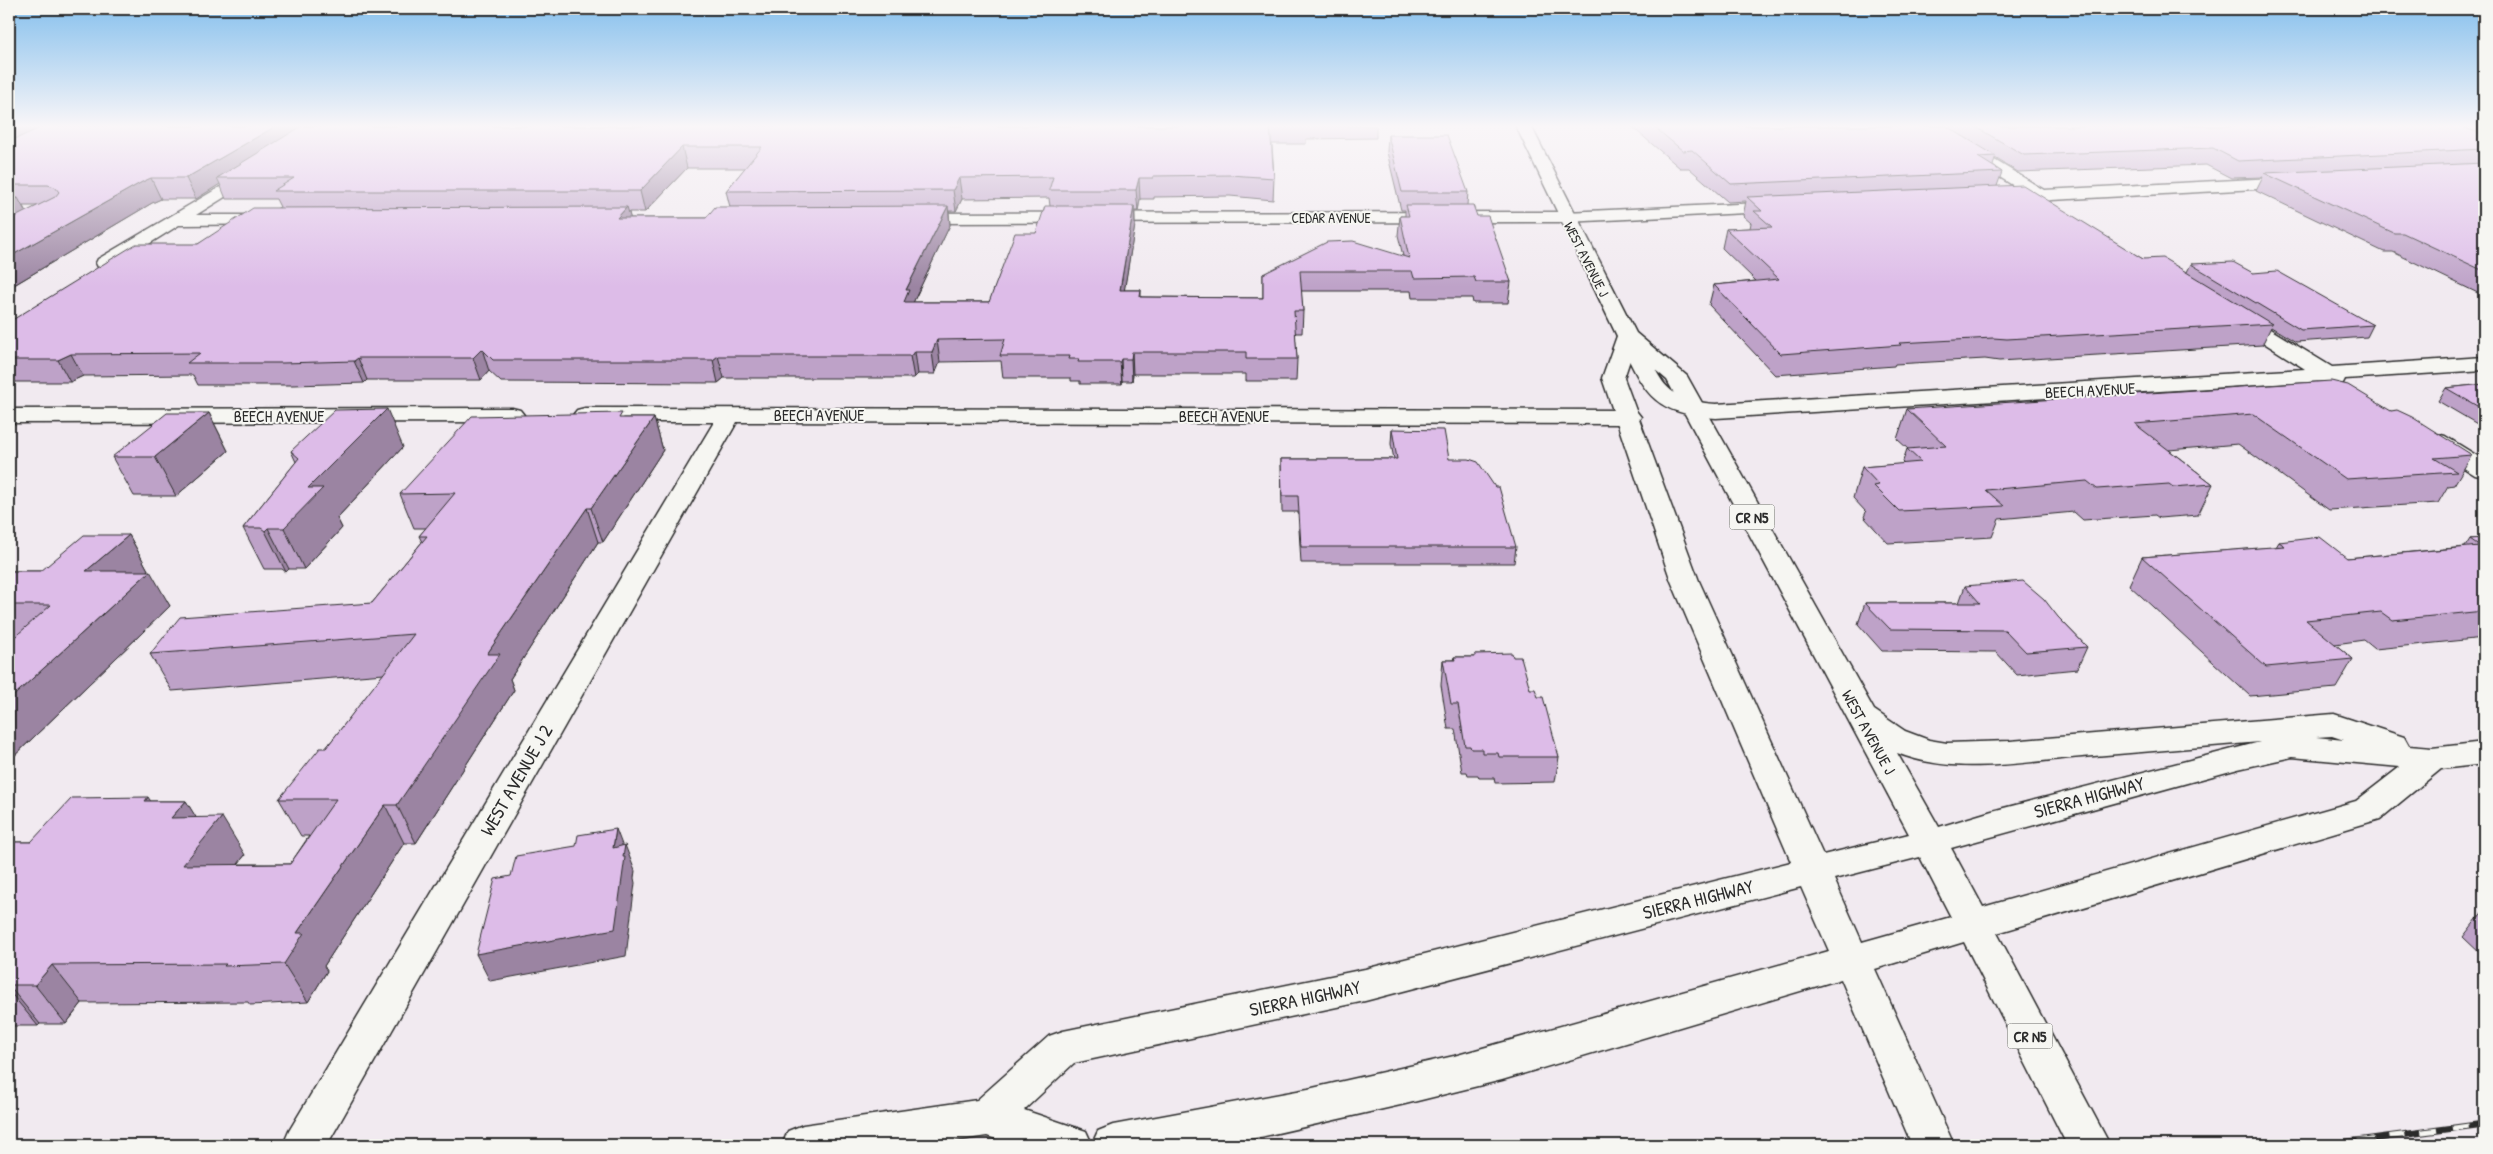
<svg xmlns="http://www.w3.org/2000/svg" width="2493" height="1154" font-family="'Patrick Hand',sans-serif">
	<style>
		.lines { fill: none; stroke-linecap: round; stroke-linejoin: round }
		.minor-casing { stroke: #2b2b2b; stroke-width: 3 }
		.major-casing { stroke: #2b2b2b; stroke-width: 3 }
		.minor { fill: #f6f6f2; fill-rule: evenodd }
		.major { fill: #f6f6f2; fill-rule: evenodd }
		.rail-casing { stroke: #2b2b2b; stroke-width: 7 }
		.rail { stroke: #f6f6f2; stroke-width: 5; stroke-dasharray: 16; stroke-linecap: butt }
		.wall { fill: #bea2c8; stroke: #2b2b2b; fill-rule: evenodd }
		.shaded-wall { fill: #9b84a2; stroke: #2b2b2b }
		.building { fill: #ddbce8; stroke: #2b2b2b }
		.labels { text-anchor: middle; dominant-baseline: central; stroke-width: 4; stroke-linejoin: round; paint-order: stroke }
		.far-street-label { font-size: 14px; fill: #2b2b2b; stroke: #f6f6f2 }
		.shield { fill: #f6f6f2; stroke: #686867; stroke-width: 1 }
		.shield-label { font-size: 15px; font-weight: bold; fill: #2b2b2b }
		.street-label { font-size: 16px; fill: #2b2b2b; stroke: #f6f6f2 }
		.near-street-label { font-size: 19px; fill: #2b2b2b; stroke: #f6f6f2 }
	</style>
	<rect width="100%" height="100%" fill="#f1eaf0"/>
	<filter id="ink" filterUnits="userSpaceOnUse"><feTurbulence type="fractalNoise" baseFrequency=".02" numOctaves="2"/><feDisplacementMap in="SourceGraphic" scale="10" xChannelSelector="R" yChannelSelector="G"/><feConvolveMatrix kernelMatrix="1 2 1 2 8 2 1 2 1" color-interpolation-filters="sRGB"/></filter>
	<g filter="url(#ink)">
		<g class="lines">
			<defs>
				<path id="minor" d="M1921,126H1938L2044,190L2295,177L2301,178L2303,182L2301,186L2295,187L2051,200L2044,202H2004L1998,201L1995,197L1998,193L2022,191L1923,129Z
					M254,167L260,169L262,172L260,175L196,215H271L277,216L280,220L277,224L179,225L112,267H98L96,263L98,259Z
					M1781,202L1787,203L1790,207L1787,211L1566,222L912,223L906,222L903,218L906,214L912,213L1566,212Z
					M2235,310L2242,312L2332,367L2484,357V370L2345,379L2343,383L2335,385L2324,381L1716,418C1648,413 1645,391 1617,336L1620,332L1627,330L1634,332C1663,373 1655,400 1716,404L2305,369L2228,320L2225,316L2228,312Z
					M512,408L520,410L524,415L520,420L512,422L9,423V409Z
					M585,408L1629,410L1637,412L1641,417L1637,422L1629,424L737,422L327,1145H283L289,1131L714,422H585L577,420L573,415L577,410Z
					M2437,434L2445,436L2484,460V477L2475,475L2429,446L2425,441L2429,436Z"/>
				<path id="major" d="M1516,126H1531L1636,333L1687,376L1874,710L1905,731L1929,740L1947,743L2010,741L2334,714L2404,737L2409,746L2432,748L2484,742V764L2441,769L2380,819L1997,933L2110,1145H2067L1964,942L1875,969L1954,1145H1912L1841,979L1502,1080L1405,1104L1260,1137L1219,1145H1014L987,1136L928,1145H782L788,1131L803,1125L977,1100L1049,1036L1063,1031L1365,969L1791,862L1671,581L1602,378L1617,336ZM1633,351L1667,380L1909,834L1823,855L1699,581L1624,378ZM2332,736L2344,740L2316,737ZM2260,742L1992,811L1939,827L1897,753C1954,776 2022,762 2082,757C2142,752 2201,747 2260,742ZM2292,757L2400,767L2356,801L1983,907L1951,848L2238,769ZM1920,857L1951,917L1862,942L1834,879ZM1801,887L1829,951L1454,1056L1308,1089L1113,1125L1098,1131L1092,1144L1086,1131L1024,1110L1074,1063L1365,1001Z"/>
			</defs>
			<use href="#minor" class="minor-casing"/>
			<use href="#major" class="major-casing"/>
			<use href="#minor" class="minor"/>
			<use href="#major" class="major"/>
			<defs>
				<path id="rail" d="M2326,1145L2484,1124"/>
			</defs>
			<use href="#rail" class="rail-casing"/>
			<use href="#rail" class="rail"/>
		</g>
		<path class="wall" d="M9,126H1376V138L1306,139V144H1272L1274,178L1273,200L1230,196L1154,197V199H1140L1138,211H1135V225L1124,290H1141V297L1263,298V274L1403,256L1398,235L1400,216H1405V210H1401L1387,152L1388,135L1468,192L1467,205L1477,216L1511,282L1508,303H1473L1472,298H1412L1411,291H1301L1303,311L1302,333H1295L1297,359L1296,381H1246V374H1133L1132,381H1122V384H1080V381H1071V378H1003L1001,361L940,362L935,374H918L914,378H724L718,383L501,382L489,371L481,380H367L364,383L293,385H198L193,375L83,376L70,382H9V322L198,244L280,207L276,199H226L220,184L196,199H161L152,203L9,288ZM687,168H745L726,191L730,207L706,218H630L629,212H645ZM1049,198L1050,206L1036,233L989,302H913L950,225L949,211H956L962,199ZM23,206H37L26,212Z
			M1631,126H2484L2463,127L2484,135V296L2393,252H2384L2256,191L2263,177L2231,178L2206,165L2018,172L1995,158L1993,166L2002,172L1997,186L2143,259L2187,272L2191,264L2253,273L2373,325L2367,337L2296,342L2271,327L2262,345L1999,361L1985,359L1895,364L1894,366L1775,375L1709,305L1714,285L1756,281L1722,248L1726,229L1750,228L1751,223L1743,216L1746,201L1728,202L1689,168H1680Z
			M2484,384V428L2438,401L2446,388Z
			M1907,409L2391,411L2472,455L2454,485L2448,486L2438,503L2329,510L2238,444L2169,450L2213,484L2198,515L2159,518L2155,515L2083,520L2074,512L1999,519L1992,537L1888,543L1864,517L1866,512L1853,498L1862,467L1902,464L1907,449H1908L1897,439Z
			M209,413L228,451L176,496H134L112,457Z
			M624,418H654L663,450L603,542H598L510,679L514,690L416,843H404L324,966L327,971L308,1002L250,1005L248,1002L82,1003L66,1024H40L38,1026H9V842H31L151,801H186L196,818L245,855L238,864H290L309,836H301L279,799L326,748L384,674L172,691L150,654L372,603L422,542L419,536L426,528H414L400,494Z
			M1392,429L1449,459L1516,547L1514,563H1301L1298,512H1282L1281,459H1394L1391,444Z
			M403,447L337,518L342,528L304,569H289L286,572L282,569H264L243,528L296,462L291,451Z
			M129,535L148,570L147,571L170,606L9,761V642L10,640H9V571H41Z
			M2484,538V638L2375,649L2364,640L2335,644L2353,659L2336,688L2250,696L2129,585L2142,557L2276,547L2279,542L2347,558L2465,547L2470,539Z
			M1965,586L2058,617L2087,647L2077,669L2017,675L1996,652L1882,651L1858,624L1865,603H1959Z
			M1475,654L1513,657L1530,689L1538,697L1559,757L1555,782L1495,783L1494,778H1479L1478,775H1468L1467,772H1462L1455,729H1448L1441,685L1443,660H1453L1454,657H1474Z
			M2484,910V957L2463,937Z"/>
		<path class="shaded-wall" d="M12,126H64L9,152V127Z
			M276,126H317L217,178L220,184L196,199L186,178Z
			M682,147L687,168L645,212L640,191Z
			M151,178L161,199L152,203L9,288V257L142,182Z
			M959,178L962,199L956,211L953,190Z
			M1139,178L1140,199L1138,211L1136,190Z
			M18,198L30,220L9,232V204Z
			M948,206L950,225L912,305L904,302L906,290Z
			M1134,206L1135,225L1121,311L1120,290Z
			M627,207L633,226L617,218Z
			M937,340L940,362L935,374L932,352Z
			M482,349L489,371L481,380L473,358Z
			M915,352L918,374L914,378L910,356Z
			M1132,352L1133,374L1132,381L1131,359Z
			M71,354L83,376L70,382L58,360Z
			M718,356L724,378L718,383L713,360Z
			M358,358L367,380L364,383L354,361Z
			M1121,359L1122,381V384L1120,362Z
			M387,409L403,447L337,518L342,528L304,569L284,528L308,488Z
			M209,413L228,451L176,496L155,457Z
			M654,418L663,450L603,542L591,508Z
			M587,508L598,542L510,679L514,690L416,843L397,805L487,654Z
			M268,528L289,569L286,572L265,531Z
			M129,535L148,570L107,606L86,571Z
			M150,571L170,606L9,761V700Z
			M148,797L173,835L145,801Z
			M186,801L207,835L222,817L245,855L208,903L183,865L171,818Z
			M385,805L404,843L324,966L327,971L308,1002L284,964L297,933Z
			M616,829L624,850L625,845L635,871L634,878L635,883L626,956L490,981L476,954L613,848Z
			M52,965L82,1003L66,1024L35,985Z
			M9,986L40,1024L38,1026L9,991Z"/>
		<path class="building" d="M44,126H276L186,178H151L142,182L9,257V220L55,197L59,192L55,187L48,185H9V142Z
			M302,126H1270L1274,178L1230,175L1153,176V178H1139L1136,190H1049L1053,177L959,178L953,190L726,191L762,147H682L640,191H273L294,178H217Z
			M1653,126H1946L1996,156L1978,157L2002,172L1731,184L1692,150L1683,151Z
			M1974,126H2460L2484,135V149L2238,161L2213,148L2024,155Z
			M1388,135H1447L1468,192H1402Z
			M2484,163V271L2403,233H2394L2264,173Z
			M2023,185L2143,259L2163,258L2272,324L2007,339L1993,338L1899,343L1901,345L1781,354L1714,285L1779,279L1726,229L1772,227L1754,211H1762L1747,197Z
			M9,198H18L9,204Z
			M1406,205H1473L1477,216H1488L1511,282H1476L1474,277L1414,278L1412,271H1300L1303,311H1294L1297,359H1246V352H1132L1131,359H1121L1120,362H1078L1079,359H1069L1070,356H1000L1005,339L937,340L932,352H915L910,356H718L713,360H493L482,349L473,358H358L354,361L283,363H187L200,353L71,354L58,360H9V322L136,244H198L253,208L627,207L617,218H706L715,207L948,206L906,290H909L904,302H989L1015,233H1036L1045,206H1134L1120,290H1141L1140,297L1263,298V274L1327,242L1353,241L1409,258L1400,216H1409Z
			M2233,262L2253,273L2277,271L2373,325L2301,330L2191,264Z
			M2331,381L2348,385L2391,411L2397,410L2412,417L2472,455L2434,458L2457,472L2346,479L2253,414L2135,424L2213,484L2173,487L2169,484L2097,489L2087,481L1986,490L2004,506L1899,511L1874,486L1879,485L1862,467L1921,462L1907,449L1946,446L1907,409Z
			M2484,384V410L2446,388Z
			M387,409L308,488H323L284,528H268L265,531L261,528H243L299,458L291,451L335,410Z
			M167,413H209L155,457H112Z
			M622,413L619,418H654L591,508H587L487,654H500L397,805H385L297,933H304L284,964L224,966L226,964L52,965L35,985H9V842H31L72,798L148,797L145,801H186L171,818L222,817L183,865L290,864L336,799H279L320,748H326L414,634L150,654L180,617L372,603L427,536H419L455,493L400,494L472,416Z
			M1392,429L1444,430L1449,459H1469L1478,462L1495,487H1499L1516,547H1301L1298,496H1282L1281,459H1397Z
			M84,535H129L86,571H150L9,700V642L51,605H9V571H41Z
			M2320,537L2347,558L2480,546L2470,539L2484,538V611L2392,620L2381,612L2306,620L2353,659L2266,667L2142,557L2285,546L2279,542Z
			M2023,581L2044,599L2058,617L2087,647L2026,652L2005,630L1890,629L1865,603H1980L1965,586Z
			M1512,653L1513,657H1521L1530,689H1535L1538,697H1543L1559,757H1499L1498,753H1482V749H1471L1470,746H1465L1458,704H1451L1443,660H1455L1454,657H1475V654Z
			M616,829L613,848L625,845L623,857H625L615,929L476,954L495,879L511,876L516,856L576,846L578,835Z"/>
	</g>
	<linearGradient id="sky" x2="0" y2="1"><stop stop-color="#86c0ed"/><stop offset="0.44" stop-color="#f9f6f8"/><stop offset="1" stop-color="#f9f6f8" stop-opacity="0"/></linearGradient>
	<rect width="2493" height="287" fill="url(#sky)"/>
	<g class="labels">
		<g class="far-street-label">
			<text x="1331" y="217">CEDAR AVENUE</text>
			<text transform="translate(1587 259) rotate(63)">WEST AVENUE J</text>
		</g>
		<g class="shield">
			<rect x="1729.5" y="504.5" width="45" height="25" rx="4"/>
			<rect x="2007.5" y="1023.5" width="45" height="25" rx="4"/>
		</g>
		<g class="shield-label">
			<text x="1752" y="517">CR N5</text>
			<text x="2030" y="1036">CR N5</text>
		</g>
		<g class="street-label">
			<text transform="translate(2090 390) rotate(-3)">BEECH AVENUE</text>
			<text x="819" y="415">BEECH AVENUE</text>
			<text x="279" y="416">BEECH AVENUE</text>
			<text x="1224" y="416">BEECH AVENUE</text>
			<text transform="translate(1869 732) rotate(61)">WEST AVENUE J</text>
		</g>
		<g class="near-street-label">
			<text transform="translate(516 780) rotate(-60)">WEST AVENUE J 2</text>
			<text transform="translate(2089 797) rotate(-15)">SIERRA HIGHWAY</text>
			<text transform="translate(1698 899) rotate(-14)">SIERRA HIGHWAY</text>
			<text transform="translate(1305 998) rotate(-12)">SIERRA HIGHWAY</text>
		</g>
	</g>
	<rect width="2493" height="1154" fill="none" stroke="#f6f6f2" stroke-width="30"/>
	<rect x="15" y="15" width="2463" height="1124" fill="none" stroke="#2b2b2b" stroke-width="2" filter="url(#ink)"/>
</svg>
